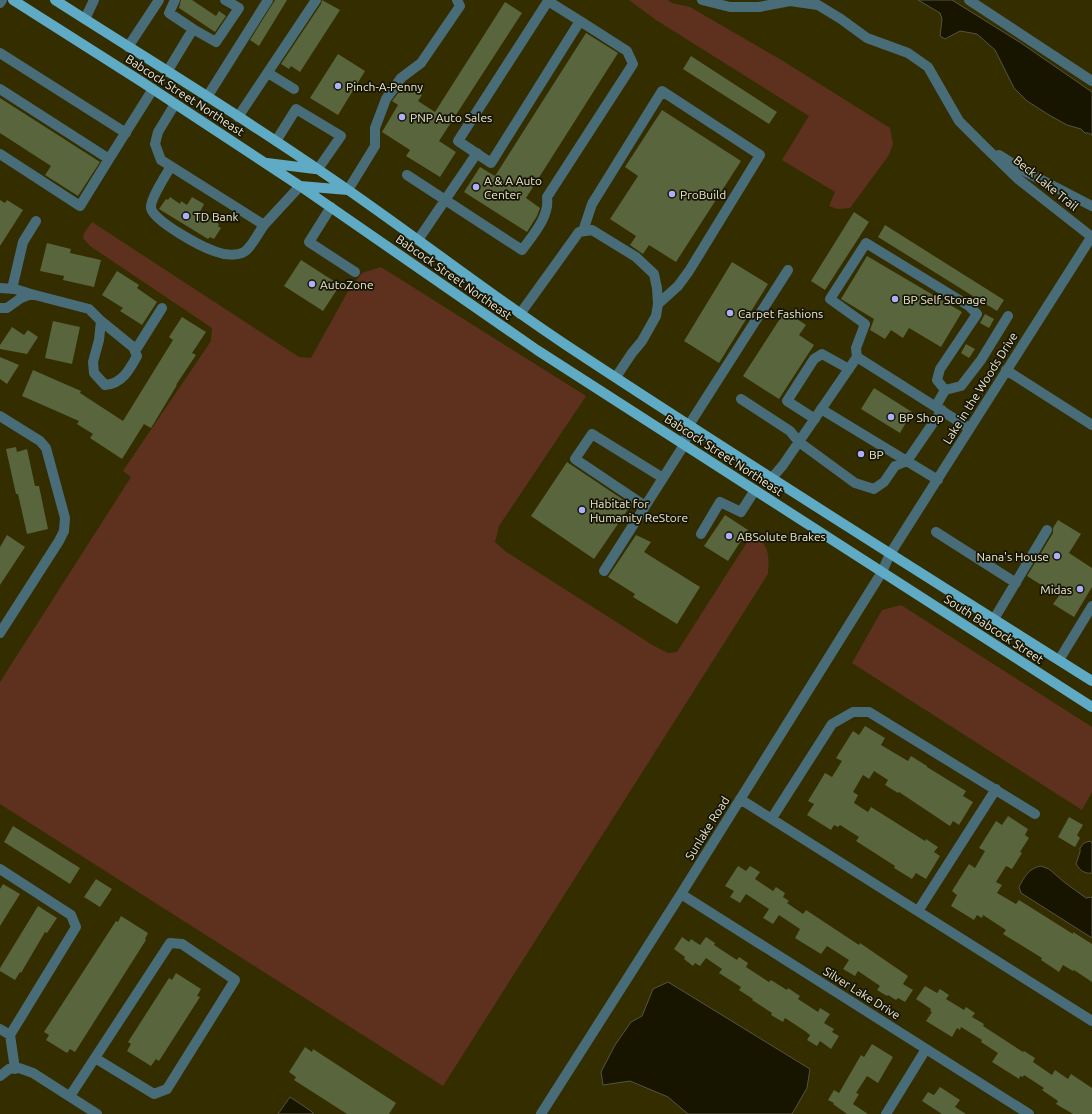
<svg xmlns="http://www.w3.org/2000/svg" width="1092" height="1114" font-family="Ubuntu,sans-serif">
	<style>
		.green { fill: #5e311f }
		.water { fill: #171400; stroke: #57543f }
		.building { fill: #59653d }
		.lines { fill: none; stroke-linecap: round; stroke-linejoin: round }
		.minor { stroke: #496c79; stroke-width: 10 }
		.major { stroke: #5fabc5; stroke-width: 10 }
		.poi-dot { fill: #adaffb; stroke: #171505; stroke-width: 1.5 }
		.labels { text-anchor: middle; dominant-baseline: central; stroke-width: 3.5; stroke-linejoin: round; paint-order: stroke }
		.poi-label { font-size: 12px; fill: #ebe8d1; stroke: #171505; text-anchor: start }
		.street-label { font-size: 12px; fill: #ebe8d1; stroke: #171505 }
	</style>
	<rect width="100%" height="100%" fill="#332d00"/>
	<path class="green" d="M629,0H668L672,3L690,7L783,61L890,128L893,144L889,155L850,208L837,209L829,206L835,192L782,160L809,116L656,20Z
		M92,222L299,357L311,358L347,293L362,273L381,267L586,396L499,526L495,542L505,551L654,646L668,653L677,652L751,536L755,535C770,547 769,556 768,574L443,1086L0,804V682L131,477L123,471L211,341L212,328L90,246L83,238L84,233Z
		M901,605L1092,727V792L1082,810L852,663L882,610Z"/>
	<path class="water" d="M918,0H952L1021,43L1092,92V135L1088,133H1085L1081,129L1067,125L1049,115L1027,101L1014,88L995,50L977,34L960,31L945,39L940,36L942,19L940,13Z
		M1090,841L1092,843V873C1084,874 1080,870 1076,864L1080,852V848L1084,843Z
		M1041,866L1049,869L1064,882L1086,898L1092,897V938L1021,893L1019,887C1024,877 1029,868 1041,866Z
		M668,982L810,1069L807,1088L792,1114H688L668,1097L630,1081L603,1085L601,1072L615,1045L631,1022L642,1016L653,989Z
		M290,1097L311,1111L314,1114H278Z"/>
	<path class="building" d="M181,0H192L216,16L219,11L226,16L215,32L179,8Z
		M275,0H287L259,46L250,40Z
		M322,0L340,10L300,72L291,66L289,69L281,64L321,4Z
		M505,2L522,13L439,141L456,152L440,177L406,156L410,150L382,132L398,105L392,101L405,84L422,95L418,101L435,112Z
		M586,33L618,53L526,198L540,208L537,216L527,232L464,192L480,167L495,176Z
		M338,54L365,71L338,115L310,98Z
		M691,56L777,112L769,124L683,69Z
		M0,98L100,162L78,196L45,175L51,166L0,133Z
		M662,110L741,161L676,262L649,245L643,254L630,245L636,236L610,219L638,176L625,167Z
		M170,197L180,204L181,201L187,205L192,197L204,204L200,212L219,224L218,226L221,228L214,239L210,237L208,239L159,209L166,199L168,200Z
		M0,200L5,203L7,200L23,210L0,246Z
		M854,212L869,222L825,290L811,281Z
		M885,225L1004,300L997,311L878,237Z
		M47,243L71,249L70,253L101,260L94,287L63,280L64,276L40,271Z
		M867,256L962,312L941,347L909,328L903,338L891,330L885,339L870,330L874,319L841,299Z
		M301,260L340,285L323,311L284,286Z
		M732,262L768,284L719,363L684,341Z
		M117,271L139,285L137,288L157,302L142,325L120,311L123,308L102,295Z
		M785,311L806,325L799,335L814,345L779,399L743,376Z
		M985,314L994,319L989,328L980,323Z
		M182,317L206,332L192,353L196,355L176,385H177L151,428L144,424L122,459L90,438L93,434L77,424L79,421L22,396L33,370L81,391L80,393L123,421L173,340L169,337Z
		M53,321L80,327L72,364L45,358Z
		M12,327L24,335L28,330L38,337L27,354L0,349V345Z
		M966,344L975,349L969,358L961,353Z
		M0,357L19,365L7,384L0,379Z
		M874,388L912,412L900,433L861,409Z
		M16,447L17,452L27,449L35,486H39L48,529L27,534L18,494H16L6,449Z
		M567,462L631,505L594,559L531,516Z
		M725,515L748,530L728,561L704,546Z
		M1058,520L1081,534L1069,553L1092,568V587L1074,617L1053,604L1059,596L1027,576L1053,533V528Z
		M7,535L25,547L0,585V547Z
		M636,535L651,542L644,552L700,587L677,624L633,597L635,594L608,577Z
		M865,726L885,738L881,745L908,761L911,756L927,766V767L966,791L963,796L973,802L959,825L953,821L950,826L899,792L898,793L885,785L888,780L874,771L869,779L863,775L853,792L858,795L854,803L868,812L871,807L925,841L926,839L938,847L934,852L940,856L926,879L916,873L912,879L894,868L895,866L856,841L859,837L840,825L838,827L834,825L831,830L807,815L814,804L808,801L825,773L832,777L842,761L836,758L853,731L859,735Z
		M1008,816L1028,829L1025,835L1029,838L1020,852L1022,853L1012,869L1006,866L996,882L1002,885L997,893L1016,904L1019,900L1073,934V932L1092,944V982L1074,970L1073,971L1063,965L1059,972L1041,960L1042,958L1003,934L1006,930L983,915L982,918L977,915L974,920L951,906L957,895L952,891L969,864L975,868L985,851L979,848L996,821L1002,825Z
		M1069,817L1083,825L1077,835L1080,838L1075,847L1058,837Z
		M13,826L80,868L70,884L4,842Z
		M738,866L746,871L750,866L760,872L755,879L773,891L776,887L785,893L783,897L789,901L787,903L803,914L806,910L859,945L860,943L908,976L903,984L913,990L905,1002L898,998L896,1000L888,995L887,996L877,990L880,986L858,971L855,976L843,969L849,960L827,946L821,954L795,938L800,929L779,915L773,924L763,918L769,909L746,894L740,903L730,897L734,891L725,886Z
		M96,879L112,889L100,907L84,897Z
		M3,884L20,894L0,926V889Z
		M38,906L57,918L47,933L45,932L21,973L20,972L15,980L0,971V968Z
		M121,916L148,933L145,939L146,940L75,1052L70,1049L67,1053L46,1040L49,1035L44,1032L116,921L118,922Z
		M682,937L689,942L691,939L700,945L706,937L715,943L714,945L737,960L739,957L748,963L746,967L769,982L771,980L787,990L788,988L800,996L798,999L818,1012L820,1008L830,1014L824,1023L834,1029L832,1032L839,1036L831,1049L820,1041L817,1046L807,1040L810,1035L805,1031L785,1018L783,1022L771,1015L772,1013L752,1000L753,999L739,990L741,987L719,973L722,969L706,958L700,966L695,963L693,966L684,959L685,957L674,949Z
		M176,973L201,989L197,996L200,997L159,1061L156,1059L151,1066L127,1051L131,1044L128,1042L169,978L172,980Z
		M925,986L937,993L940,989L949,995L946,999L964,1010L966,1007L975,1013L972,1017L984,1024L983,1026L1023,1052L1024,1051L1035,1058L1033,1062L1052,1075L1055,1070L1068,1079L1071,1074L1092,1088V1114H1073L1056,1104L1058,1101L1042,1090L1044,1088L1024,1075L1023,1077L1020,1076L1019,1079L992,1062L998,1053L981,1042L982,1040L961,1027L960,1030L957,1028L952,1037L926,1021L932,1012L930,1011L931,1009L916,999Z
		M872,1044L893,1057L878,1083L867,1076L856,1093L859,1094L853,1104L868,1114H847L833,1104L834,1103L828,1100L834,1090L839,1093L861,1055L864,1057Z
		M305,1047L312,1052L313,1049L396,1103L389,1114H347L294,1080L296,1077L289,1072Z
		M940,1087L960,1100L955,1107L966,1114H942L922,1101L928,1092L934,1095Z"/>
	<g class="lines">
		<path class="minor" d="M175,0L169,13L193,29L216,42L239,8L225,0
			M702,0L730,7H759L790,1L818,5L841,19L867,38L908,53L928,67L959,121L985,147L1018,179L1092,237
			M969,0L1092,81
			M548,1L580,21L491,163L458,141Z
			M0,3L2,0
			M85,19L94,0
			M128,47L159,0
			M0,53L126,133
			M167,72L193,29
			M268,73L294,89
			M0,89L109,159L153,89
			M207,97L268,0
			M175,104L158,132L155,144L161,160L264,225L300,186
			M238,117L316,0
			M276,141L296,109L341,136L318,169
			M0,154L80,206L109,159
			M999,155L1026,172L1092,206
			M171,166C166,175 150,199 151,208C153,221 203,248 217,252C224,255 237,256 244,252C251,248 259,232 264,225
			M407,175L522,250C533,235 550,216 547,197L633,64L627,51L580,21
			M348,190L375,146V128L386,99L401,78L421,63L460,6L457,0
			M331,207L309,242L355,272
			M583,231L592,204L662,91L760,155L689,271L678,286L658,304
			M418,240L477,153
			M0,288L15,289L31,294
			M12,289L23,242L36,221
			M0,308H7L21,298L31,294L89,309L101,321L99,340L93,362L94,373L105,385C122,384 130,369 137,356L133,347L101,321
			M520,314L579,232L592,230L636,257L654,274L657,288L658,304L656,316L642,341L632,353L616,377
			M135,351L162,308
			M857,357L856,348L865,324L830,299L866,243L969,306L977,314L940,369L937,380L945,390L936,406
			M1006,370L1092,425
			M945,390L961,386L981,360L1008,316
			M741,399L790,431L799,442L855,483L874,489L884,482L895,466L907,461L942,410
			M821,409L938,480
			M0,416L40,441L46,448L65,518L64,531L59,541L0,633
			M815,419L787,401L814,359L822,354L849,369
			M772,478L783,465L857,357L969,428
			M645,506L575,459L592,434L663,478
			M936,532L1016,583
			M701,534L720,502L741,512L755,490
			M604,571L684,445L689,425L788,270
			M994,619L1047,530
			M1059,660L1092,606
			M740,799L1092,1021
			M772,818L832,724L853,712H869L1035,814
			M0,869L71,915L76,927L10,1035L15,1069
			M681,894L1029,1114
			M918,911L996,789
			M0,1029L10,1035
			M0,1076L9,1069L19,1068L33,1073L97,1114
			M70,1096L170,943L182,944L235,980L167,1089L154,1094L95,1058
			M541,1114L681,894L882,572L890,554L1092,236
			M886,1114L926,1049"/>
		<path class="major" d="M13,0L142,82L300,186L537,350L1092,707
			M55,0C144,57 235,112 322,172C405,228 483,290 566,345C740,460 916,570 1092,681
			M267,163L315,169
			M300,186L348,190"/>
	</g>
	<g class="poi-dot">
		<circle cx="338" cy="86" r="4"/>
		<circle cx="402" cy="117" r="4"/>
		<circle cx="476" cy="187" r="4"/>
		<circle cx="672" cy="194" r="4"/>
		<circle cx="186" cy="216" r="4"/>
		<circle cx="312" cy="284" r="4"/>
		<circle cx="895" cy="299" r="4"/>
		<circle cx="730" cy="313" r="4"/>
		<circle cx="891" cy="417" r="4"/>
		<circle cx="861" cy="454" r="4"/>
		<circle cx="582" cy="510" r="4"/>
		<circle cx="729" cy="536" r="4"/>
		<circle cx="1057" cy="556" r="4"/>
		<circle cx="1080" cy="589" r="4"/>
	</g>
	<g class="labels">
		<g class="poi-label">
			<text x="346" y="86">Pinch-A-Penny</text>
			<text x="410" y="117">PNP Auto Sales</text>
			<text x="484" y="180">A &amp; A Auto<tspan x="484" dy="14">Center</tspan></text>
			<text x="680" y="194">ProBuild</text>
			<text x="194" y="216">TD Bank</text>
			<text x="320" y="284">AutoZone</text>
			<text x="903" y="299">BP Self Storage</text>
			<text x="738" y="313">Carpet Fashions</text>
			<text x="899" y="417">BP Shop</text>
			<text x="869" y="454">BP</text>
			<text x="590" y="503">Habitat for<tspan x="590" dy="14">Humanity ReStore</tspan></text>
			<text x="737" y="536">ABSolute Brakes</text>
			<text x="1049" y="556" text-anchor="end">Nana's House</text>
			<text x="1072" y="589" text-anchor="end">Midas</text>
		</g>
		<g class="street-label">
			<text transform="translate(185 95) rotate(33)">Babcock Street Northeast</text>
			<text transform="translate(1046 183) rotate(39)">Beck Lake Trail</text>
			<text transform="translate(454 277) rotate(35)">Babcock Street Northeast</text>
			<text transform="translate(980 388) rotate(-58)">Lake in the Woods Drive</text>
			<text transform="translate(724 455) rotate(33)">Babcock Street Northeast</text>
			<text transform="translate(994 629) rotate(33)">South Babcock Street</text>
			<text transform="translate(707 828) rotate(-58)">Sunlake Road</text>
			<text transform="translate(862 993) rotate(32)">Silver Lake Drive</text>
		</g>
	</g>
</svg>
